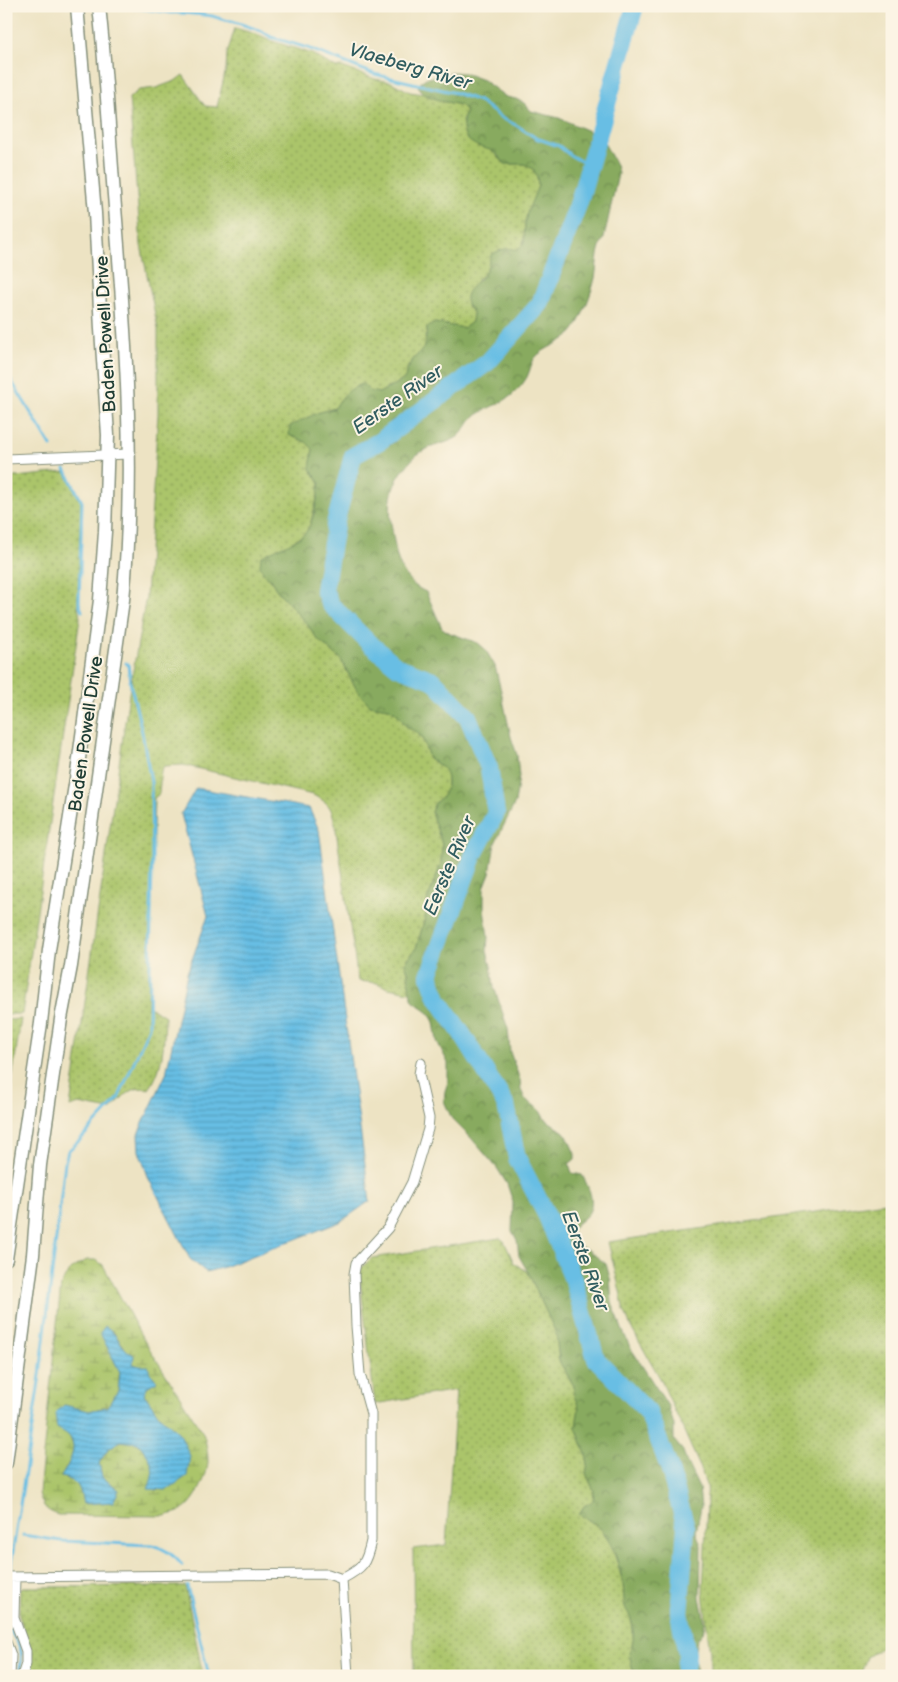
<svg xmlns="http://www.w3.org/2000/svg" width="898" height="1682" font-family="'Balsamiq Sans',sans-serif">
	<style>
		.grass { fill: url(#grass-dots); stroke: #658150 }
		.forest { fill: url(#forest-crowns); stroke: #54744a }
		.wetland { fill: url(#wetland-marsh); stroke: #658150; fill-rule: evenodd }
		.water { fill: url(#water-rules); stroke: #437e8c }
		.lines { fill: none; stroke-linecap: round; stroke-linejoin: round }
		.stream { stroke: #67bee4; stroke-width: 3 }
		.river { stroke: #67bee4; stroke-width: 18 }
		.street-casing { stroke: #86907c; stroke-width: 11 }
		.secondary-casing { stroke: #86907c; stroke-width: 15 }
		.street { stroke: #fff; stroke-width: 9 }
		.secondary { stroke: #fff; stroke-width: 12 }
		.labels { text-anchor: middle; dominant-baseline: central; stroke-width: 4; stroke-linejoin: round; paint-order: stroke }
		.street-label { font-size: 18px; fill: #1f3d34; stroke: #fcf5e5 }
		.water-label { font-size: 19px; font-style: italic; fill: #315d60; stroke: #fcf5e5 }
	</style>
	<defs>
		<pattern id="grass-dots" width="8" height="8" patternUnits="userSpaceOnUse" patternTransform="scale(1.25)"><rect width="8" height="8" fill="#abc56b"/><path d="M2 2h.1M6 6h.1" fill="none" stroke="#8ba159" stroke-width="1.8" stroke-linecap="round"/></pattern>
		<pattern id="forest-crowns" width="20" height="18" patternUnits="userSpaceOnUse" patternTransform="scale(1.25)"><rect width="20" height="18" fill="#88aa5f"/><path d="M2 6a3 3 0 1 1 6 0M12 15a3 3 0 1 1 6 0" fill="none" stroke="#6f8c4f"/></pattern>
		<pattern id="wetland-marsh" width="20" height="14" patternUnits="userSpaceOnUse" patternTransform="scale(1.25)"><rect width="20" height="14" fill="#abc56b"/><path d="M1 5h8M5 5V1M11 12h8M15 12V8" fill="none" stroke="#8ba159"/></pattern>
		<pattern id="water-rules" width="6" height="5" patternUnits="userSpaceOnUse" patternTransform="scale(1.25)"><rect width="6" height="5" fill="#67bee4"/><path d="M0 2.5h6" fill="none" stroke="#549cba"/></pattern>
	</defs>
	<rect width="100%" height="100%" fill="#fcf5e5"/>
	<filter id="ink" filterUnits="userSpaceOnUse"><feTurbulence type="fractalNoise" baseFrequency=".02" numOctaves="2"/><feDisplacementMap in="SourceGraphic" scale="10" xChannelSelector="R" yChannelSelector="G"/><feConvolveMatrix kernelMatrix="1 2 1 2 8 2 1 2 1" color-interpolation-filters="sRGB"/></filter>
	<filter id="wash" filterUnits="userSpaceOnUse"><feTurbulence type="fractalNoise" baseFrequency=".0096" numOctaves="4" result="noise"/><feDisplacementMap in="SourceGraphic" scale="20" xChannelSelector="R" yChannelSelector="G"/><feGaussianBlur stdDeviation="1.12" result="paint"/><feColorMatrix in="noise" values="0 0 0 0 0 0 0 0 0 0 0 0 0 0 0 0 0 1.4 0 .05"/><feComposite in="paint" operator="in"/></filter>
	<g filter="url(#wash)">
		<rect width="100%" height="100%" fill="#ede3c3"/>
		<path class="grass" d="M235,28L259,35L275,42L312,54L336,68L342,67L375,79L391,82L410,92L424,94L441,101L461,105L466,111L462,120L466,138L474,144L491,150L505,164H524L532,168L537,176L538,186L525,223L524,242L518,250L489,264L484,274L477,280L467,306L473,313L472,322L464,328L435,323L425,336L426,346C416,358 407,361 405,378C397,385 388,387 379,393L370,391L363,385L340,400L335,408L317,413L289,435L306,442L313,449C310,462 312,473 321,483L310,525L305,534L296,539L264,574L271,580L276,589L307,624L318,640L340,658L358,692L370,705L389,708L397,713L408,728L417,731L423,740L429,758L444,769L447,778V787L443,796L435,803L431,812L442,844L441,864L427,901V911L419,939L416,948L405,963L408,972L410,992L388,988L378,983L358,981L335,823C331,806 329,803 313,795L183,765L164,766L161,771L159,794L154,798L148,1006L165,1016C164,1041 164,1068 149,1089C128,1085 124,1098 110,1110L79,1104L70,1107L129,694L146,597L158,414V329L141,245L129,98L139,90L156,88L175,81L183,75L205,106L217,107L226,69L227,54Z
			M65,472L81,501L78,606L80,618L22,1014H6V478Z
			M21,1019L6,1119V1020Z
			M892,1201V1643L886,1645L867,1657L860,1676H710V1653L703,1592L707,1502L706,1486L701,1469L660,1378L633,1331L624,1311L620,1291L608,1242Z
			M500,1238L504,1241L514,1263L528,1272L556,1333L559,1361L574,1386V1395L579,1408L576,1427L586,1454L588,1464L586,1473L594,1491L593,1501L584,1506L579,1514L595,1524L602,1530L612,1547L618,1565L623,1584L625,1607L630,1615L632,1625L634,1644L631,1662L634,1676H414L413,1549L446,1545L456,1390L375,1404L359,1270L372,1258Z
			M185,1586L203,1676H29L31,1656L19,1615L20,1591L22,1587Z"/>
		<path class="forest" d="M454,72L464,73L483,80L506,97L516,99L524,103L531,111L559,118L595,134L602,139L616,165L618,174L604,238C596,252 598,262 595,278C592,292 582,318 574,330C564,344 544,346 534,359C531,364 530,371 527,377C524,382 520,388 515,392C504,404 486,407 473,418C467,424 464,433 456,438C446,444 432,445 421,452C414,456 410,462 405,468C384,494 390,517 395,547C398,566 407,584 426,592L442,628L450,633L478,643L485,649L495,666L502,695L511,737L517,755L519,777L515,803L495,843L490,873L484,888V910L488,936L487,951L491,966L494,987L508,1029L510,1052L520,1080L521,1090L525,1099L539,1109L544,1118L564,1132L567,1136L575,1154V1159L569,1164L572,1173L582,1175C588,1186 597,1203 587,1215C583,1220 576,1223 572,1229V1239L579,1246L588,1250L606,1264L610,1278L612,1302L622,1329L630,1347L668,1406L674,1425V1440L683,1451L686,1461L699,1488L701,1507L696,1532L701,1545L700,1597L705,1623L703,1632L697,1640L695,1649L694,1659L698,1676H634L629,1653C635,1642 634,1628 630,1616C628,1612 625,1609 625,1606C623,1598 624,1590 623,1582C619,1565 613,1542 601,1529C595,1523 586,1519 579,1514L584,1506L593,1501L594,1491L586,1473L588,1464L586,1454L576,1427L579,1408L574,1395V1386L559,1361L556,1333L528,1272L519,1256L517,1240L512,1231L513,1202L507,1184L497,1168L472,1139L452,1119L444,1101L445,1091L448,1082V1063L437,1041L434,1022L429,1013L413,1001L410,992L408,972L405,963L416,948L419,939L427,911V901L441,864L442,844L431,812L435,803L443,796L447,787V778L444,769L429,758L423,740L417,732L408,728L397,713L389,708L370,705L358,692L340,658L318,640L307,624L276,589L271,580L264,574L260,566L261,557C274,548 291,545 303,535C313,528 318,495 320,483L310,468L313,449L306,442L289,435L290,426L317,413L335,408C342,396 349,388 363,384L370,391L379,393C388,388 397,385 405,378C408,361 416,358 425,346L427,327L435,323L464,328L472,322L473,313C456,294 473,288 484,274C488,269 489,261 491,255C501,249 507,247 518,250L524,242L525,223L527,213L538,186L537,176L532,168L524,164H505C501,159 496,152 490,150C488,149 485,149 483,148C463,142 459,129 466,111L461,105L441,101L424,94L418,86L424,79Z"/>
		<path class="wetland" d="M87,1260H96L103,1265L142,1337L203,1433C206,1442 208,1451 208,1461C208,1475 196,1501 184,1509C178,1513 171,1514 165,1516L58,1515C45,1510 43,1507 39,1493L61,1285C66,1272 74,1266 87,1260ZM112,1330L125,1348L133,1364C143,1367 150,1373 157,1381L147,1387L144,1394L159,1415L180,1434L149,1488C150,1485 153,1480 153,1476C155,1464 146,1452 138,1443L120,1441L108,1449L99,1463L102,1477L119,1490L113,1502L83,1504C80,1487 79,1481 61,1477L70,1461L74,1448L69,1435L64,1405L89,1411L107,1407L118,1391L120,1372L111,1354Z"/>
		<path class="water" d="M196,788L309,808L319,830L370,1201L340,1222L221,1268L206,1272L190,1259L149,1179L139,1151L138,1134L166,1074L187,973L208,916L181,814Z
			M105,1326C118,1333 121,1350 134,1355L133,1364L140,1366H148L150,1373L157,1381L147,1387L144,1394L159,1415L180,1434L190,1456L187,1476L167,1490L148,1489C157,1468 152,1460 138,1443L120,1441L108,1449L99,1463L102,1477L119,1490L113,1502L83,1504C80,1487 79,1481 61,1477C68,1465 80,1447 68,1435C65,1432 60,1430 57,1428L55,1414L64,1405L89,1411L107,1407L118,1391L120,1372L100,1333Z"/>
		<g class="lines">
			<path class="stream" d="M123,6L171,13C176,12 206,15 212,16C219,18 225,21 232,21L262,31L271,37L308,48L374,74L456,93L479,101L503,119L516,125L536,138L559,146L570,155L589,166
				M6,372L51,446
				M65,469L82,502L79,603L82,611
				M23,1535L61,1541L152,1545C165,1548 174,1555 182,1565
				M10,1570L40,1375L65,1162L68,1151L80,1140L118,1099L149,1027L152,859L151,782L142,732L130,682L128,664L126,663
				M187,1586L209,1676
				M6,1607L8,1586
				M6,1619C13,1644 27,1641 19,1672"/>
			<path class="river" d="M635,6L579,202L540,304L488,362L380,441L353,456L336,520L324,590L330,604L369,643L398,667L433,680L468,717L489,768L496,813L473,856L429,975L438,999L462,1034L506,1105L517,1158L547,1216L574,1282L596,1359L648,1412L669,1467L686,1527L679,1613L687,1654L684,1676"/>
		</g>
	</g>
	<g filter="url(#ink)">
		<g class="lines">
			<defs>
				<path id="street" d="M6,459L129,454
					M6,1577L328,1574L342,1579C363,1568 366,1564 371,1541V1414L360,1374L356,1326L354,1274L356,1263L388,1228L412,1182L428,1129L429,1118L419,1074L421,1063
					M15,1577L14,1618L26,1651V1664L22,1676
					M342,1579L348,1676
					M6,1642L11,1655L10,1676"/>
				<path id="secondary" d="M6,1259L41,1023L49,950L78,766L100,600L105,532L108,435L101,329L95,213L77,6
					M6,1463L33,1255L40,1165L61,1019L71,966L123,600C136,465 125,329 114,195C109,132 106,69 99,6"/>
			</defs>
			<use href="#street" class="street-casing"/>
			<use href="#secondary" class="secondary-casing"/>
			<use href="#street" class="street"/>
			<use href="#secondary" class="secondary"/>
		</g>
	</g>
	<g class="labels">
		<g class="street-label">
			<text transform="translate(106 334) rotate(-93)">Baden Powell Drive</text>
			<text transform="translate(86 734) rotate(-82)">Baden Powell Drive</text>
		</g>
		<g class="water-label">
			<text transform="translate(410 67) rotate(16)">Vlaeberg River</text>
			<text transform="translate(398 400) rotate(-35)">Eerste River</text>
			<text transform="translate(450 866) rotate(-67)">Eerste River</text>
			<text transform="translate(585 1261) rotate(70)">Eerste River</text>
		</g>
	</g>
	<rect width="898" height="1682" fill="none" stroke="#fcf5e5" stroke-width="25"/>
</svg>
